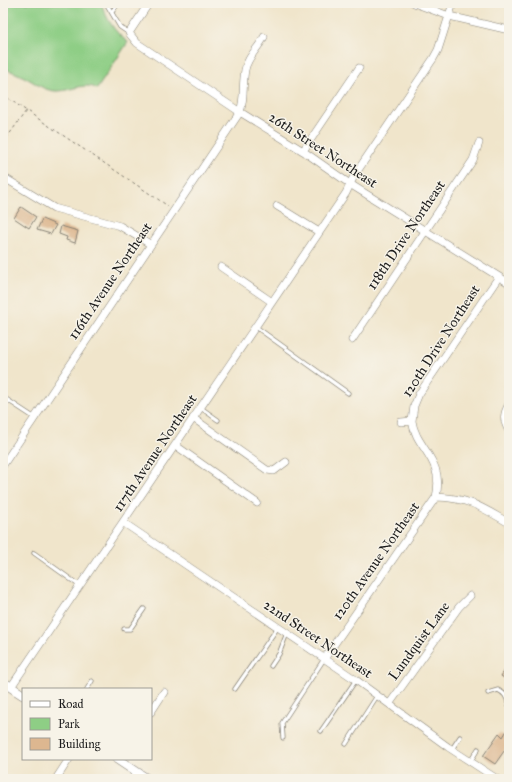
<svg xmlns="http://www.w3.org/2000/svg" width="512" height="782" font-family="'IM FELL Great Primer',serif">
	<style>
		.green { fill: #8ece85; stroke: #557550 }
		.building { fill: #ddb790 }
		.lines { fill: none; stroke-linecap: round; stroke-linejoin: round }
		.service-casing { stroke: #868074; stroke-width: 5 }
		.minor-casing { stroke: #868074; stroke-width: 8 }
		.tertiary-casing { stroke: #868074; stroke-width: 10 }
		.path { stroke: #868074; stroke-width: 1; stroke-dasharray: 3 3; stroke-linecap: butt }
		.service { stroke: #fff; stroke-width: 3.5 }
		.minor { stroke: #fff; stroke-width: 7 }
		.tertiary { stroke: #fff; stroke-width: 9 }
		.labels { text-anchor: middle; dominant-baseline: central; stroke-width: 3; stroke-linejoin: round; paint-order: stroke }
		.street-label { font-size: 14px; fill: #1c1c1c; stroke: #f7f3e8 }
	</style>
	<rect width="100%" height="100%" fill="#f7f3e8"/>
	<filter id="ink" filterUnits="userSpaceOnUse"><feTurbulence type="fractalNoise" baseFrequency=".025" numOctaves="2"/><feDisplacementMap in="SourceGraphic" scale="8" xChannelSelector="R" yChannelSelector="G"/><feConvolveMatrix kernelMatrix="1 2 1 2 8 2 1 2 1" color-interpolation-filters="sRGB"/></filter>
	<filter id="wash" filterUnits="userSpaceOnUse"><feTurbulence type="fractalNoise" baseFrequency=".012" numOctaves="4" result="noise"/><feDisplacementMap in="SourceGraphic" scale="16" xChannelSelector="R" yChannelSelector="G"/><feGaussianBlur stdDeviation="0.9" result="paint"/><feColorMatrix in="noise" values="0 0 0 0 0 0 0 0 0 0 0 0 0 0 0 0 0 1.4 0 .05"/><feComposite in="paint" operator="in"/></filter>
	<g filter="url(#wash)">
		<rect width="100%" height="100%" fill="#f0e5cb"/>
		<path class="green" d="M3,3H101C107,19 114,32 128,42L97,89C85,81 70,92 55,91C43,90 36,83 26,78C19,74 11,71 3,68Z"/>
		<g id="blocks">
			<path class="building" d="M21,207L36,217L29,228L14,218Z
				M42,219L56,225L51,234L37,230Z
				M61,226L78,231L75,243L66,240L67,237L59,234Z
				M509,664V681L501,676Z
				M509,727V744L495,764L483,756L499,733L503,737Z"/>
		</g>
	</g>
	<g filter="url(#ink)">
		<use href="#blocks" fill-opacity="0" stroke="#868074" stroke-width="1"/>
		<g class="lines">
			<defs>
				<path id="service" d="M106,3L120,27L129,33
					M112,12L118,3
					M256,327L348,393
					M3,397L35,418
					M201,408L218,420
					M34,553L80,586
					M124,629H130L144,609
					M271,666L279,654L287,633
					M87,689L92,681
					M235,689L278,627
					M488,693L498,690C504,693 507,696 508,704
					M321,731L356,680
					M283,738L282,723L324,659
					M346,744L377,696
					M452,749L460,737
					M470,762L478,749"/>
				<path id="minor" d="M149,3L129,33L137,43L240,112L303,151L350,184L509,283
					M414,3L449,16L509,30
					M303,151L359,68
					M3,177L54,208L120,226L150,244
					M277,206L319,232
					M221,267L272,302
					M352,340L473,160L479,143
					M509,404C503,414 503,421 509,431
					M193,418L267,470L274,471L286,462
					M412,421L414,406L419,394L498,278
					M401,422L412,421C416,449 445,459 436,497C469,498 481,507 509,523
					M175,445L257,503
					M3,465L240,112C245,98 242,85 245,70C247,57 258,49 264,37
					M124,523L356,680L448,747L497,779
					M324,659L436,497
					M11,687L346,193L354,176L433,59L438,50L453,3
					M390,703L459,607L470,596
					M151,712L164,692
					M56,779L69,759"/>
				<path id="tertiary" d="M3,682L23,695
					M117,759L147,779"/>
			</defs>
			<use href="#service" class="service-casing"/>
			<use href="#minor" class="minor-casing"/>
			<use href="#tertiary" class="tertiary-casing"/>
			<path class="path" d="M3,95L168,206
				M3,143L26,111"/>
			<use href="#service" class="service"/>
			<use href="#minor" class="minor"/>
			<use href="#tertiary" class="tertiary"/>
		</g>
	</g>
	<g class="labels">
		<g class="street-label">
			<text transform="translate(323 150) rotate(33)">26th Street Northeast</text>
			<text transform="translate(406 235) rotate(-56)">118th Drive Northeast</text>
			<text transform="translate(110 281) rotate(-56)">116th Avenue Northeast</text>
			<text transform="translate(441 341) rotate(-57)">120th Drive Northeast</text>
			<text transform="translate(155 453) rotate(-56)">117th Avenue Northeast</text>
			<text transform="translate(376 561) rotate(-55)">120th Avenue Northeast</text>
			<text transform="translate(318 639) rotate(34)">22nd Street Northeast</text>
			<text transform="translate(419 641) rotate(-54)">Lundquist Lane</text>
		</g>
	</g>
	<rect width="512" height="782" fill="none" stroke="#f7f3e8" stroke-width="16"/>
	<rect x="22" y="688" width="130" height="72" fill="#f7f3e8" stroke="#9f9d96"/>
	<rect x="30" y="701" width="20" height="6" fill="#ffffff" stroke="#9f9d96"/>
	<text x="58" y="708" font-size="12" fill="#1c1c1c">Road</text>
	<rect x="30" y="718" width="20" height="12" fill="#8ece85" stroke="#9f9d96"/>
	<text x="58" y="728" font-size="12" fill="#1c1c1c">Park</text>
	<rect x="30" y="738" width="20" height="12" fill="#ddb790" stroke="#9f9d96"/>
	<text x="58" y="748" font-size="12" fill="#1c1c1c">Building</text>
</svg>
